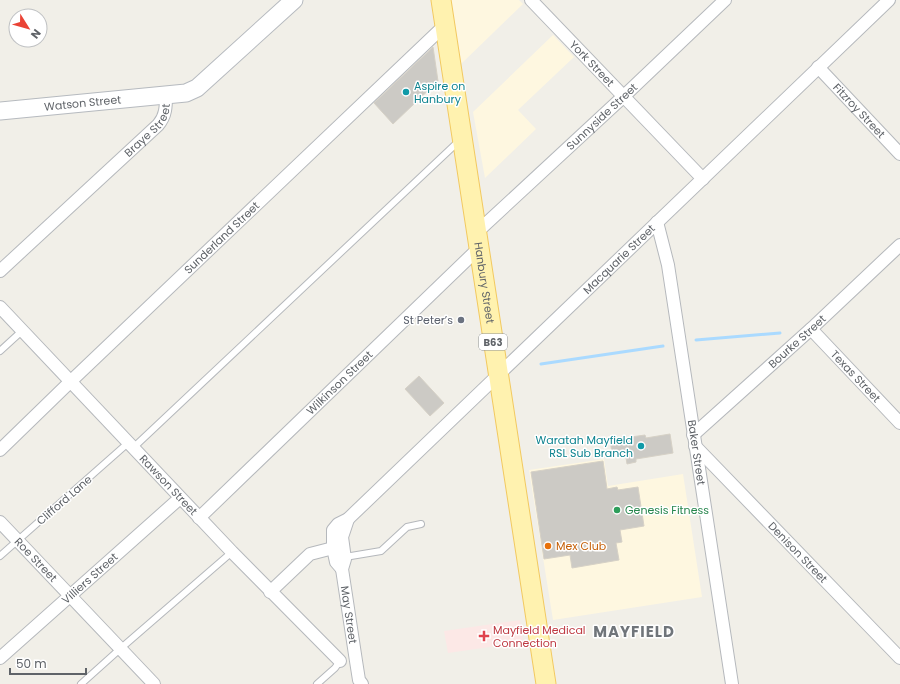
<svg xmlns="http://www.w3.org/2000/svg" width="900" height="684" font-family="Poppins,sans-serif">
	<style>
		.commercial { fill: #fef7e0 }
		.medical { fill: #fce8e6 }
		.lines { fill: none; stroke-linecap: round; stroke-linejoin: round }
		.stream { stroke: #aadaff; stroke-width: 3 }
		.building { fill: #cccac5; stroke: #d6d1c6 }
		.lane-casing { stroke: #b5b8bc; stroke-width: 8 }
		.street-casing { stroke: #b5b8bc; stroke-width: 14 }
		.secondary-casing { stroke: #b6babf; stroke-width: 19 }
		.primary-casing { stroke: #f2c960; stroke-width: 21 }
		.lane { stroke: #fff; stroke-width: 6 }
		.street { stroke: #fff; stroke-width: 12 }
		.secondary { stroke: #fff; stroke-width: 17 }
		.primary { stroke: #fff2af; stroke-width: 19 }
		.culture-dot { fill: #0f9aa8; stroke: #fff; stroke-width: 1.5 }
		.worship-dot { fill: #6b7280; stroke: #fff; stroke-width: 1.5 }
		.leisure-dot { fill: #2e9e5b; stroke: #fff; stroke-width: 1.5 }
		.food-dot { fill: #e8710a; stroke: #fff; stroke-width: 1.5 }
		.health-dot { fill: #e0444e; stroke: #fff; stroke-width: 1.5 }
		.labels { text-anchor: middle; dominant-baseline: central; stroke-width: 3; stroke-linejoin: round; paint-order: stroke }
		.shield { fill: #fff; stroke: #8f9295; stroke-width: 1 }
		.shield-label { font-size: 10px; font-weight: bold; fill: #5f6368 }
		.street-label { font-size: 11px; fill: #5f6368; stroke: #fff }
		.culture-label { font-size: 11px; fill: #0d838f; stroke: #fff; text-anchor: start }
		.worship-label { font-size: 11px; fill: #5b616d; stroke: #fff; text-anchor: end }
		.leisure-label { font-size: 11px; fill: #27864d; stroke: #fff; text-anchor: start }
		.food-label { font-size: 11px; fill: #c56008; stroke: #fff; text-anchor: start }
		.health-label { font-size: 11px; fill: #be3a42; stroke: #fff; text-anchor: start }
		.district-label { font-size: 15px; font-weight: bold; letter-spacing: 1px; fill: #70757a; stroke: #fff }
	</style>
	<rect width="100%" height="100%" fill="#f1efe8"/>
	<path class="commercial" d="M451,0H519L523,4L460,65Z
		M553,35L574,57L518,110L536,129L485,178L473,112Z
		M604,459L608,486L683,474L702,597L553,620L529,470Z"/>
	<path class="medical" d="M520,620L523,642L448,653L444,631Z"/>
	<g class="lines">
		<path class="stream" d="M696,340L780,333
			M541,364L663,346"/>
	</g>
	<path class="building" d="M433,47L438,81L393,124L374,103Z
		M419,376L444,403L430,416L405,389Z
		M670,434L673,453L636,459V462L627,464L625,451L612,453L610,440L645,435L646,438Z
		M603,461L607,489L617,487L618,490L638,487L644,526L620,530L622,542L616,543L619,560L572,568L570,555L544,559L531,472Z"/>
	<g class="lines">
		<defs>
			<path id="lane" d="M0,351L23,330
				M133,448L459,141
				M0,556L128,443
				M345,557L381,551L407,527L421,524
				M81,684L120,649L232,552
				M317,684L335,668L340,661"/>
			<g id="street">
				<path id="s1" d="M531,0L703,179"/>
				<path id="s2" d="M818,67L900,154"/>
				<path id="s3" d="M657,222L668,265L732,684"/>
				<path id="s4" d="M477,232L624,96L725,0"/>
				<path id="s5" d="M0,271L158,125C166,116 166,106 166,95"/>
				<path id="s6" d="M0,307L232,552L340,661"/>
				<path id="s7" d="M811,329L900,423"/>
				<path id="s8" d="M693,435L811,329L900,245"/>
				<path id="s9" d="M695,446L900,658"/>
				<path id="s10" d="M0,450L70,382L444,26"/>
				<path id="s11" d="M199,518L479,248"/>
				<path id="s12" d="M348,519L342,537L345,559L342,569L356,661L359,680L362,684"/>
				<path id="s13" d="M0,522L154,684"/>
				<path id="s14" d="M342,569L336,562L333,548V530L338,524L348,519L889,0"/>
				<path d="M270,592L310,554L341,546"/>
				<path id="s15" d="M0,658L180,498"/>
			</g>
			<g id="secondary">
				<path id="s16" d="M0,111L186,93L197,88L294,0"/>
			</g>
			<g id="primary">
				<path id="s17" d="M441,0L546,684"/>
			</g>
		</defs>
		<use href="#lane" class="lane-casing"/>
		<use href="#street" class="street-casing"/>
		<use href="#secondary" class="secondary-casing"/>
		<use href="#primary" class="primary-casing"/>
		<use href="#lane" class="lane"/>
		<use href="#street" class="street"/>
		<use href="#secondary" class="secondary"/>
		<use href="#primary" class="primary"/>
	</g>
	<g class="culture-dot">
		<circle cx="406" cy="92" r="4"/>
		<circle cx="641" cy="446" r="4"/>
	</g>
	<circle class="worship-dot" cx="461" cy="320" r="4"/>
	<circle class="leisure-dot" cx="617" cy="510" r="4"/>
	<circle class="food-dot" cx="548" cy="546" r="4"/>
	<path class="health-dot" d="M482 630h4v4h4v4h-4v4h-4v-4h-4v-4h4z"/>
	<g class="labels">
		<rect class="shield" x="479" y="334" width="28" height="16" rx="3"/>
		<g class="shield-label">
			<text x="493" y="342">B63</text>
		</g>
		<g class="street-label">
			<text stroke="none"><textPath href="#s1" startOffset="88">York Street</textPath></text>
			<text stroke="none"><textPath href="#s16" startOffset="83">Watson Street</textPath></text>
			<text stroke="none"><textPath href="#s2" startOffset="60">Fitzroy Street</textPath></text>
			<text stroke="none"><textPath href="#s4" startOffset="170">Sunnyside Street</textPath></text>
			<text stroke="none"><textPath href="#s5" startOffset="205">Braye Street</textPath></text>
			<text stroke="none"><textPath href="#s10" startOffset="307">Sunderland Street</textPath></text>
			<text stroke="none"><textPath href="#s14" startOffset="436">Macquarie Street</textPath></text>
			<text stroke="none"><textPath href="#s17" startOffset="286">Hanbury Street</textPath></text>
			<text stroke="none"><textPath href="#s8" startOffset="140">Bourke Street</textPath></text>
			<text stroke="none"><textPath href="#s7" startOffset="65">Texas Street</textPath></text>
			<text stroke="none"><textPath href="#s11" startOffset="195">Wilkinson Street</textPath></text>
			<text stroke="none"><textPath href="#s3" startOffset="234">Baker Street</textPath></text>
			<text stroke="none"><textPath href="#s6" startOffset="245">Rawson Street</textPath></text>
			<text transform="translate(64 500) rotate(-41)">Clifford Lane</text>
			<text stroke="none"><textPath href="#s9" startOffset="148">Denison Street</textPath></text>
			<text stroke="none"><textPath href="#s13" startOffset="52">Roe Street</textPath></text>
			<text stroke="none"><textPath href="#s15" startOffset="120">Villiers Street</textPath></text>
			<text stroke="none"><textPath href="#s12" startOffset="98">May Street</textPath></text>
		</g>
		<g class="culture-label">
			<text x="414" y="86">Aspire on<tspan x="414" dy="13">Hanbury</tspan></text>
			<text x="633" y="440" text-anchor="end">Waratah Mayfield<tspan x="633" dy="13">RSL Sub Branch</tspan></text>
		</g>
		<g class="worship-label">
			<text x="453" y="320">St Peter’s</text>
		</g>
		<g class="leisure-label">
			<text x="625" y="510">Genesis Fitness</text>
		</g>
		<g class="food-label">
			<text x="556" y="546">Mex Club</text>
		</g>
		<g class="health-label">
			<text x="493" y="630">Mayfield Medical<tspan x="493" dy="13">Connection</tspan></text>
		</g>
		<g class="district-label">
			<text x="634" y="631">MAYFIELD</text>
		</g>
	</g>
	<g transform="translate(28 28) rotate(127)"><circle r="19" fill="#ffffff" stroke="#bfc1c3"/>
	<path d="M0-3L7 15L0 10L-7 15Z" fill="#ea4335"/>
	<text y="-6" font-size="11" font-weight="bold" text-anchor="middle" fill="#5f6368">N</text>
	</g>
	<path d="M10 668v6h76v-6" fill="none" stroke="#5f6368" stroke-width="2"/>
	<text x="16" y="668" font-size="12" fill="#5f6368" stroke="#ffffff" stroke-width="3" paint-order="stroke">50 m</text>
</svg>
